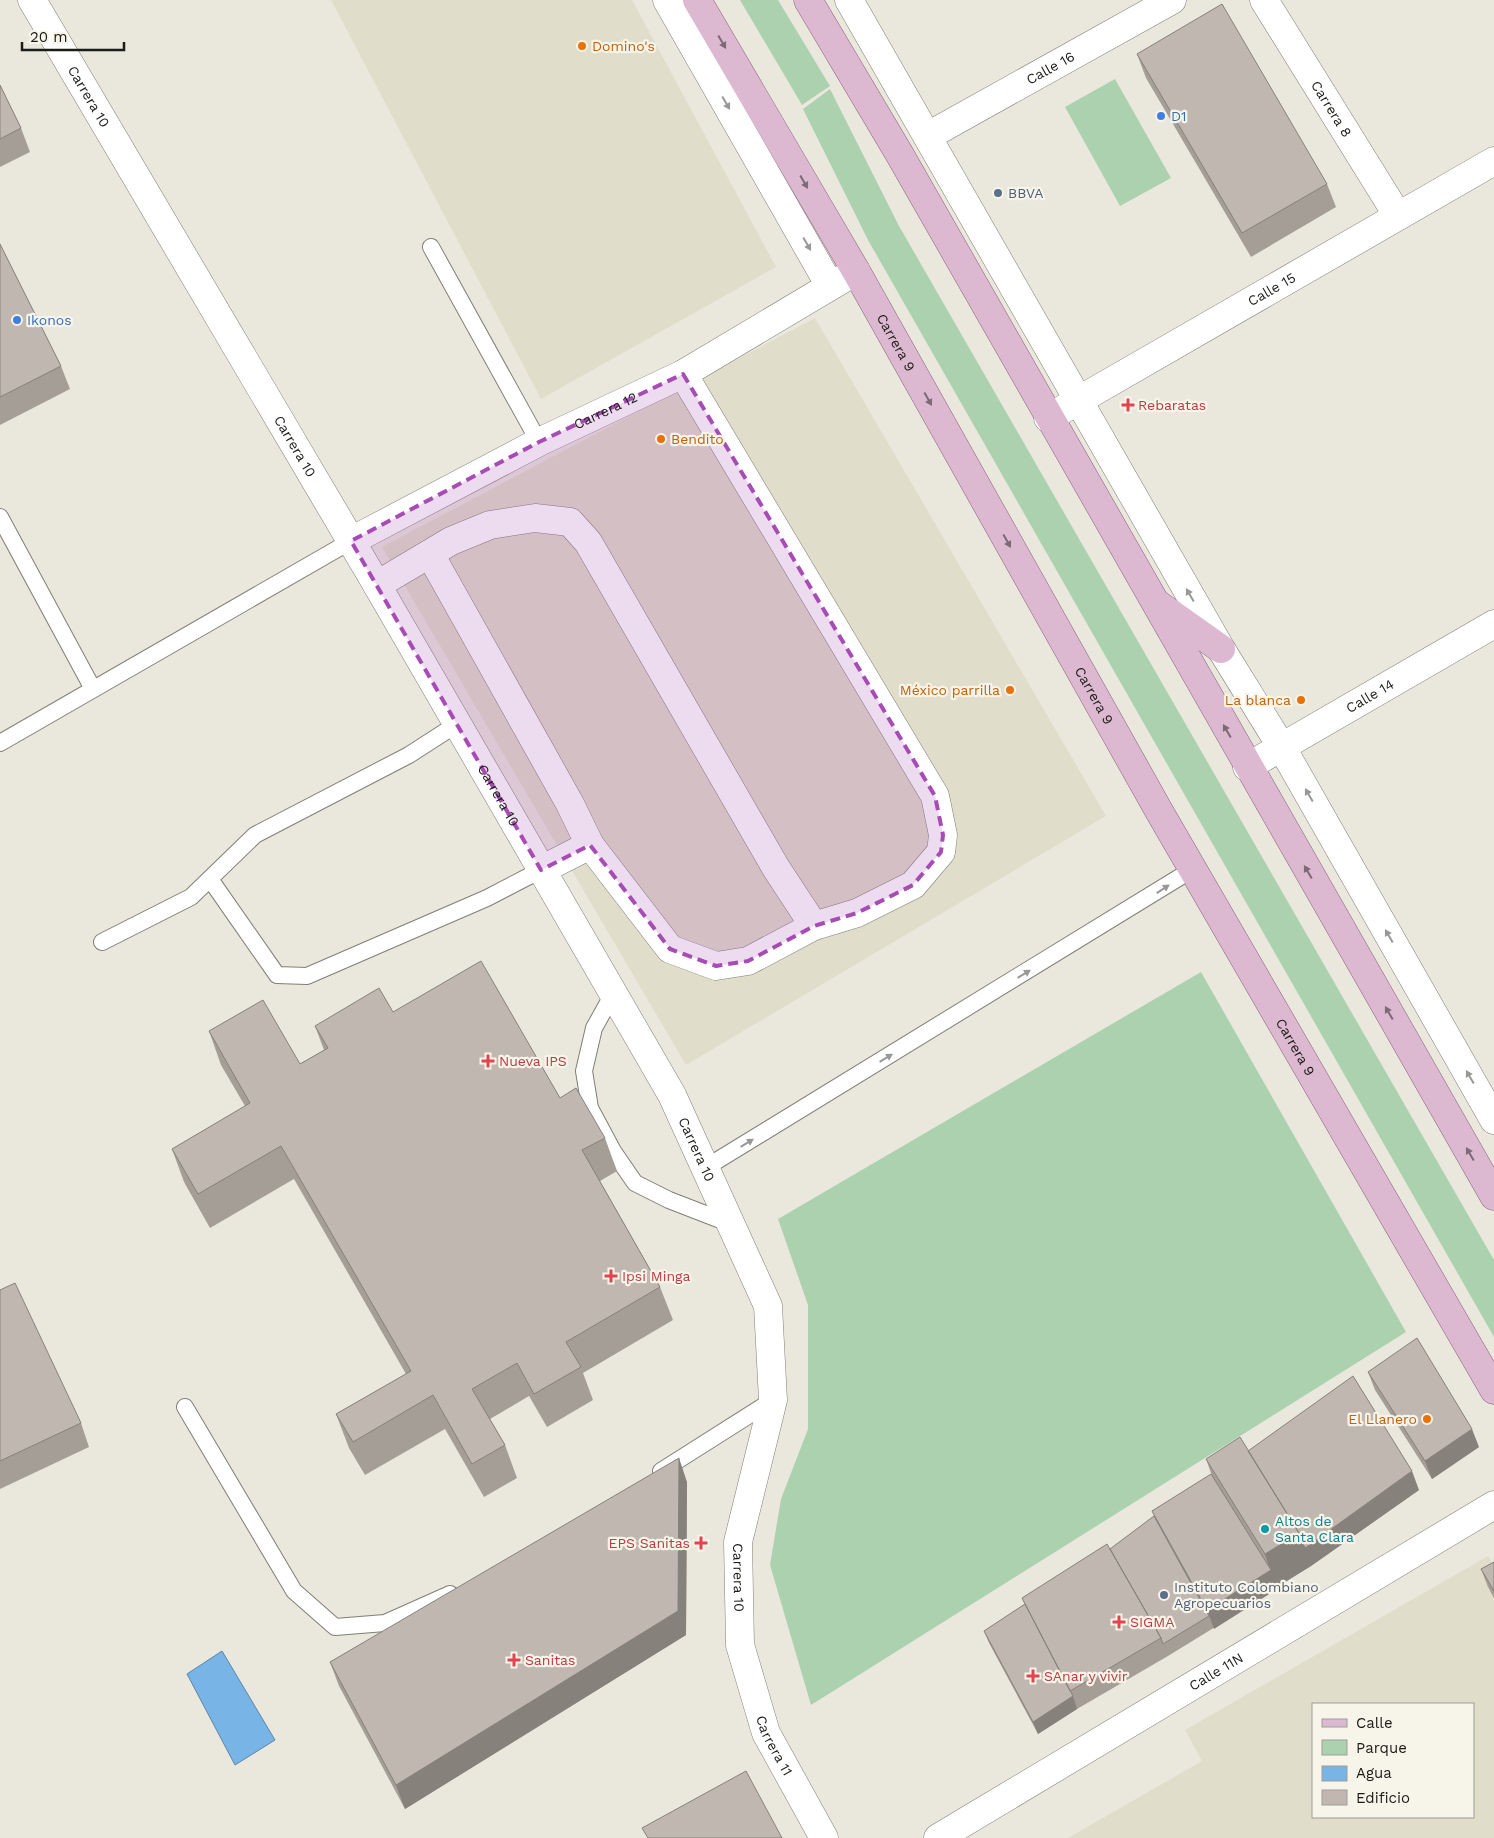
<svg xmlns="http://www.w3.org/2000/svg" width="1494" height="1838" font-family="'Work Sans',sans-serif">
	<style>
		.built { fill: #e0ddca; fill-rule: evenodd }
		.green { fill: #acd1ae }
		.water { fill: #78b4e6; stroke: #5c86a8 }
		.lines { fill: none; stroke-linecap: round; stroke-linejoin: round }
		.lane-casing { stroke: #817f75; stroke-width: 18 }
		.street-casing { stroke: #817f75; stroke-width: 29 }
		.secondary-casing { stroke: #817f75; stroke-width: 29 }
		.primary-casing { stroke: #8a627c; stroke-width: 29 }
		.lane { stroke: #fff; stroke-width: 16 }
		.street { stroke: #fff; stroke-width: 28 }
		.secondary { stroke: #fff; stroke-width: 28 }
		.primary { stroke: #dcb8d1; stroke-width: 28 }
		.wall { fill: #a59e97 }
		.shaded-wall { fill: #86817b }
		.building { fill: #c0b8b0; stroke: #86817b }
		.oneway { fill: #7c6a74 }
		.oneway2 { fill: #989897 }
		.marked { fill: #a74bb5; fill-opacity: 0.2; stroke: #a74bb5; stroke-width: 4; stroke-dasharray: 10 6; stroke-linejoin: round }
		.food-dot { fill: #e8710a; stroke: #f7f5ea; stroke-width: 2 }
		.shop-dot { fill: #3f7fe0; stroke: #f7f5ea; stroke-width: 2 }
		.service-dot { fill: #5c6f8a; stroke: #f7f5ea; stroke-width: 2 }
		.health-dot { fill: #e0444e; stroke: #f7f5ea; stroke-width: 2 }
		.culture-dot { fill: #0f9aa8; stroke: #f7f5ea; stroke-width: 2 }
		.labels { text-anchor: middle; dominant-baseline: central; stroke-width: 4.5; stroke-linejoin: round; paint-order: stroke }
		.food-label { font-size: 14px; fill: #c56008; stroke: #f7f5ea; text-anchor: end }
		.street-label { font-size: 14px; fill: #1b1b17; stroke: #f7f5ea }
		.shop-label { font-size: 14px; fill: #366cbe; stroke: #f7f5ea; text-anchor: start }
		.service-label { font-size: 14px; fill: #4e5e75; stroke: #f7f5ea; text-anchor: start }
		.health-label { font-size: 14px; fill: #be3a42; stroke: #f7f5ea; text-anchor: start }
		.culture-label { font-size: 14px; fill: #0d838f; stroke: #f7f5ea; text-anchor: start }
	</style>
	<rect width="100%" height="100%" fill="#eae8dd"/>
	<path class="built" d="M331,0H632L776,267L541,399Z
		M815,318L1106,816L686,1065L382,547Z
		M1488,1556L1494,1566V1838H1068L1202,1761L1185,1730ZM1313,1704H1473V1817H1313Z"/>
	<path class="green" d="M740,0H778L830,86L802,105Z
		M1115,79L1171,178L1120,206L1065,107Z
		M830,89L899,226L1494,1260V1337L868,240L803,109Z
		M1201,972L1406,1332L811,1705L770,1565L781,1499L808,1429V1305L778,1219Z"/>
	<path class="water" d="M222,1651L275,1740L235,1765L187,1674Z"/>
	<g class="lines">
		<defs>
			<path id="lane" d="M431,247L539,442
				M0,517L93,689
				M0,743L351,541
				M210,879L277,975L307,976L487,898L541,870
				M102,942L191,897L255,835L409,755L457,724
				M613,994L594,1028L584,1071L590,1108L613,1151L635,1183L669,1200L731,1224
				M705,1168L1193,869
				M185,1407L294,1591L335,1627L385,1623L450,1594
				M661,1471L773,1400"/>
			<g id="street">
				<path id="s1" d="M32,0L377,585L672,1095L768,1306L773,1400L738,1542L740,1645L766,1733L824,1838"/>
				<path d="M667,0L830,286"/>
				<path id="s2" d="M1264,0L1398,216"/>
				<path id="s3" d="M928,136L1172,0"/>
				<path id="s4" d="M1048,418L1494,161"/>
				<path id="s5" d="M351,541L539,442L683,374L856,271"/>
				<path d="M430,554L570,804L590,845L541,870"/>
				<path d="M377,585L451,541L490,525L535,518L570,522L588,542L776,868L814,926L857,913L913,885L941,852L943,835L935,796L683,374"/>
				<path id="s6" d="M1247,767L1494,624"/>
				<path d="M590,845L670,949L716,966L748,961L814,926"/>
				<path id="s7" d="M938,1838L1494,1505"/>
			</g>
			<path id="secondary" d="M849,0L1221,649L1281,746L1494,1120"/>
			<g id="primary">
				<path id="s8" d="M697,0L856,271L1159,811L1494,1390"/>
				<path d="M808,0L900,155L1494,1196"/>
				<path d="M1159,605L1221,649"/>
			</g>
		</defs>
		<use href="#lane" class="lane-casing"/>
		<use href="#street" class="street-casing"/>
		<use href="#secondary" class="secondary-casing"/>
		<use href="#primary" class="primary-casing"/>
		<use href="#lane" class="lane"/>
		<use href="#street" class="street"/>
		<use href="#secondary" class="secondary"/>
		<use href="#primary" class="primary"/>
	</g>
	<path class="wall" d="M1137,54L1327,184L1336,207L1251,257L1146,78Z
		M0,85L21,128L30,152L0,167Z
		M0,244L61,366L70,389L0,425Z
		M393,1012L560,1098L605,1138L617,1171L600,1181L660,1287L673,1320L583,1373L593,1400L547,1427L529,1396L490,1419L505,1445L517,1478L484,1497L445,1429L365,1475L349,1448L336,1414L406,1374L294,1179L210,1228L184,1182L172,1149L245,1106L221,1065L209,1031L300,1064L324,1050L315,1026Z
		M0,1290L81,1423L89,1447L0,1489Z
		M1368,1372L1479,1447L1432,1479L1375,1390Z
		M1248,1451L1419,1490L1311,1566L1277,1587V1589L1168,1656L1077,1709L1038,1734L989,1643L984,1631L1025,1604L1022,1598L1110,1549L1154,1516L1152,1511L1212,1476L1206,1459Z
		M687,1482L686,1635L405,1809L339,1686L330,1662Z
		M1494,1562V1598L1488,1587L1481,1569Z"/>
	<path class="shaded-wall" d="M1472,1429L1479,1447L1432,1479L1425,1461Z
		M679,1458L687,1482L686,1635L405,1809L396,1785Z
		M1412,1471L1419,1490L1311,1566L1277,1587V1589L1214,1629L1207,1610L1270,1570L1265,1554L1299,1533Z
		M1073,1696L1077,1709L1038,1734L1033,1722Z"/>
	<path class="building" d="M1222,4L1327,184L1242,233L1137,54Z
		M0,85L21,128L0,139Z
		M0,244L61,366L0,397Z
		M481,961L560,1098L576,1088L605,1138L582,1150L660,1287L566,1342L581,1367L534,1394L517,1363L472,1389L505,1445L472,1464L433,1395L353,1442L336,1414L411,1371L281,1146L198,1194L172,1149L250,1103L209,1031L263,1000L300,1064L328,1048L315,1026L379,988L393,1012Z
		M15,1283L81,1423L0,1461V1290Z
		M1417,1338L1472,1429L1425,1461L1368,1372Z
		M1353,1376L1412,1471L1305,1548L1299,1533L1248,1451Z
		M1240,1437L1299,1533L1265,1554L1206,1459Z
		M679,1458L678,1611L396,1785L330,1662Z
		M1211,1474L1271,1570L1207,1610L1152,1511Z
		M1154,1516L1209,1616L1163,1644L1161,1638L1110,1549Z
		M1107,1544L1161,1638L1070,1691L1022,1598Z
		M1494,1562V1591L1481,1569Z
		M1025,1604L1073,1696L1033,1722L984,1631Z
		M746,1771L782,1838H648L642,1828Z"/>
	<defs><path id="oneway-solid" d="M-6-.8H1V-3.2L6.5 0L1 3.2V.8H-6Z" transform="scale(1.25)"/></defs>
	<g class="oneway">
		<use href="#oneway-solid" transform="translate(722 42) rotate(60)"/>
		<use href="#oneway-solid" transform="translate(804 182) rotate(60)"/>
		<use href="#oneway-solid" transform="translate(928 399) rotate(61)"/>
		<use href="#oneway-solid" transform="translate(1007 541) rotate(61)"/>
		<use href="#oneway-solid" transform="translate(1227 731) rotate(-120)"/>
		<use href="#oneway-solid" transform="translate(1308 872) rotate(-120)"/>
		<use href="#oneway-solid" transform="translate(1389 1013) rotate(-120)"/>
		<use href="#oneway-solid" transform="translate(1470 1154) rotate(-120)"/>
	</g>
	<g class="oneway2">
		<use href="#oneway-solid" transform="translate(726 103) rotate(60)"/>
		<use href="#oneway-solid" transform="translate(807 244) rotate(60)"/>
		<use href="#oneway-solid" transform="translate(1190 595) rotate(-120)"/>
		<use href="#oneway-solid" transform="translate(1309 795) rotate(-120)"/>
		<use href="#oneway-solid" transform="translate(1163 889) rotate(-33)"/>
		<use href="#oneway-solid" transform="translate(1389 936) rotate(-120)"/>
		<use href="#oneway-solid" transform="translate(1024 974) rotate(-31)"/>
		<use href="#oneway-solid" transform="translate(886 1058) rotate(-31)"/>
		<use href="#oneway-solid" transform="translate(1470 1077) rotate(-120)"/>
		<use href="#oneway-solid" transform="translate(747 1143) rotate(-31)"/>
	</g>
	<path class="marked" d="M683,374L935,796L943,835L941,852L913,885L857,913L814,926L748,961L716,966L670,949L590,845L541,870L351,541L539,442Z"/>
	<g class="food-dot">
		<circle cx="582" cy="46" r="5"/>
		<circle cx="661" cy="439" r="5"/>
		<circle cx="1010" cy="690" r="5"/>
		<circle cx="1301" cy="700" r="5"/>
		<circle cx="1427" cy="1419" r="5"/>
	</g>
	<g class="shop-dot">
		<circle cx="1161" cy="116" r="5"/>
		<circle cx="17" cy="320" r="5"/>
	</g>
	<g class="service-dot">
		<circle cx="998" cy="193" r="5"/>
		<circle cx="1164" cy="1595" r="5"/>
	</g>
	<g class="health-dot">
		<path d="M1125.5 397.5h5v5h5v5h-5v5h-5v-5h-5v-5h5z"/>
		<path d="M485.5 1053.5h5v5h5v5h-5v5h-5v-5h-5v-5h5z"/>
		<path d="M608.5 1268.5h5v5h5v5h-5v5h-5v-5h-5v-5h5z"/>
		<path d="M698.5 1535.5h5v5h5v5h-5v5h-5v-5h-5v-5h5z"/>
		<path d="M1116.5 1614.5h5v5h5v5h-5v5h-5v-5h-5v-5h5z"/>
		<path d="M511.5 1652.5h5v5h5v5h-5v5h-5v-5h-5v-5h5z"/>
		<path d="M1030.5 1668.5h5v5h5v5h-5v5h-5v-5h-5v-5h5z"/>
	</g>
	<circle class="culture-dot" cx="1265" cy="1529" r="5"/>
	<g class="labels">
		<g class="food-label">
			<text x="592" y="46" text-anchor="start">Domino's</text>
			<text x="671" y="439" text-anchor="start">Bendito</text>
			<text x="1000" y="690">México parrilla</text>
			<text x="1291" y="700">La blanca</text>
			<text x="1417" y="1419">El Llanero</text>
		</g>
		<g class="street-label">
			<text stroke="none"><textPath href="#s3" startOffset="140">Calle 16</textPath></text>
			<text stroke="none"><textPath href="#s1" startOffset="112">Carrera 10</textPath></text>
			<text stroke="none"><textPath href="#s2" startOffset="128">Carrera 8</textPath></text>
			<text stroke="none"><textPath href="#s4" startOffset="258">Calle 15</textPath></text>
			<text stroke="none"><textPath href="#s8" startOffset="396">Carrera 9</textPath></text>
			<text stroke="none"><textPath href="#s5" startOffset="286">Carrera 12</textPath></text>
			<text stroke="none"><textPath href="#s1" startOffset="518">Carrera 10</textPath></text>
			<text stroke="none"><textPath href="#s6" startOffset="142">Calle 14</textPath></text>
			<text stroke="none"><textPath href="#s8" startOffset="801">Carrera 9</textPath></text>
			<text stroke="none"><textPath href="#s1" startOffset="922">Carrera 10</textPath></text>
			<text stroke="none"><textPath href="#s8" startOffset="1206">Carrera 9</textPath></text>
			<text stroke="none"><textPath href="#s1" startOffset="1328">Carrera 10</textPath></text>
			<text stroke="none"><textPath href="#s1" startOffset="1776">Carrera 10</textPath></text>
			<text stroke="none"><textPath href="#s7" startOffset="324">Calle 11N</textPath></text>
			<text stroke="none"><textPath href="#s1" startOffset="1950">Carrera 11</textPath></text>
		</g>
		<g class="shop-label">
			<text x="1171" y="116">D1</text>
			<text x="27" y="320">Ikonos</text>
		</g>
		<g class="service-label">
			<text x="1008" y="193">BBVA</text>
			<text x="1174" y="1587">Instituto Colombiano<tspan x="1174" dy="16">Agropecuarios</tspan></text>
		</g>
		<g class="health-label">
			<text x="1138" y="405">Rebaratas</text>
			<text x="499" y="1061">Nueva IPS</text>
			<text x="622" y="1276">Ipsi Minga</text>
			<text x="690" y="1543" text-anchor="end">EPS Sanitas</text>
			<text x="1130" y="1622">SIGMA</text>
			<text x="525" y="1660">Sanitas</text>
			<text x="1044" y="1676">SAnar y vivir</text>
		</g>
		<g class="culture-label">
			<text x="1275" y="1521">Altos de<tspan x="1275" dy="16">Santa Clara</tspan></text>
		</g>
	</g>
	<rect x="1312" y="1703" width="162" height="115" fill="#f7f5ea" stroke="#9f9e96"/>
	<rect x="1322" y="1719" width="25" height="8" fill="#dcb8d1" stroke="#9f9e96"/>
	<text x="1356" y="1728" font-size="15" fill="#1b1b17">Calle</text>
	<rect x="1322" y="1740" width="25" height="15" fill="#acd1ae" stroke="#9f9e96"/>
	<text x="1356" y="1753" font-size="15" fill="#1b1b17">Parque</text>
	<rect x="1322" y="1766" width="25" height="15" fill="#78b4e6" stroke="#9f9e96"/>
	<text x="1356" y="1778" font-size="15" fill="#1b1b17">Agua</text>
	<rect x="1322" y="1790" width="25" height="15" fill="#c0b8b0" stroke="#9f9e96"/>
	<text x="1356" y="1803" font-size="15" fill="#1b1b17">Edificio</text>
	<path d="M22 42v8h102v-8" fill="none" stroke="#1b1b17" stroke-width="2.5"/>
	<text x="30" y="42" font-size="15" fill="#1b1b17" stroke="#f7f5ea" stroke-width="4" paint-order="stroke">20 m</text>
</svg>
